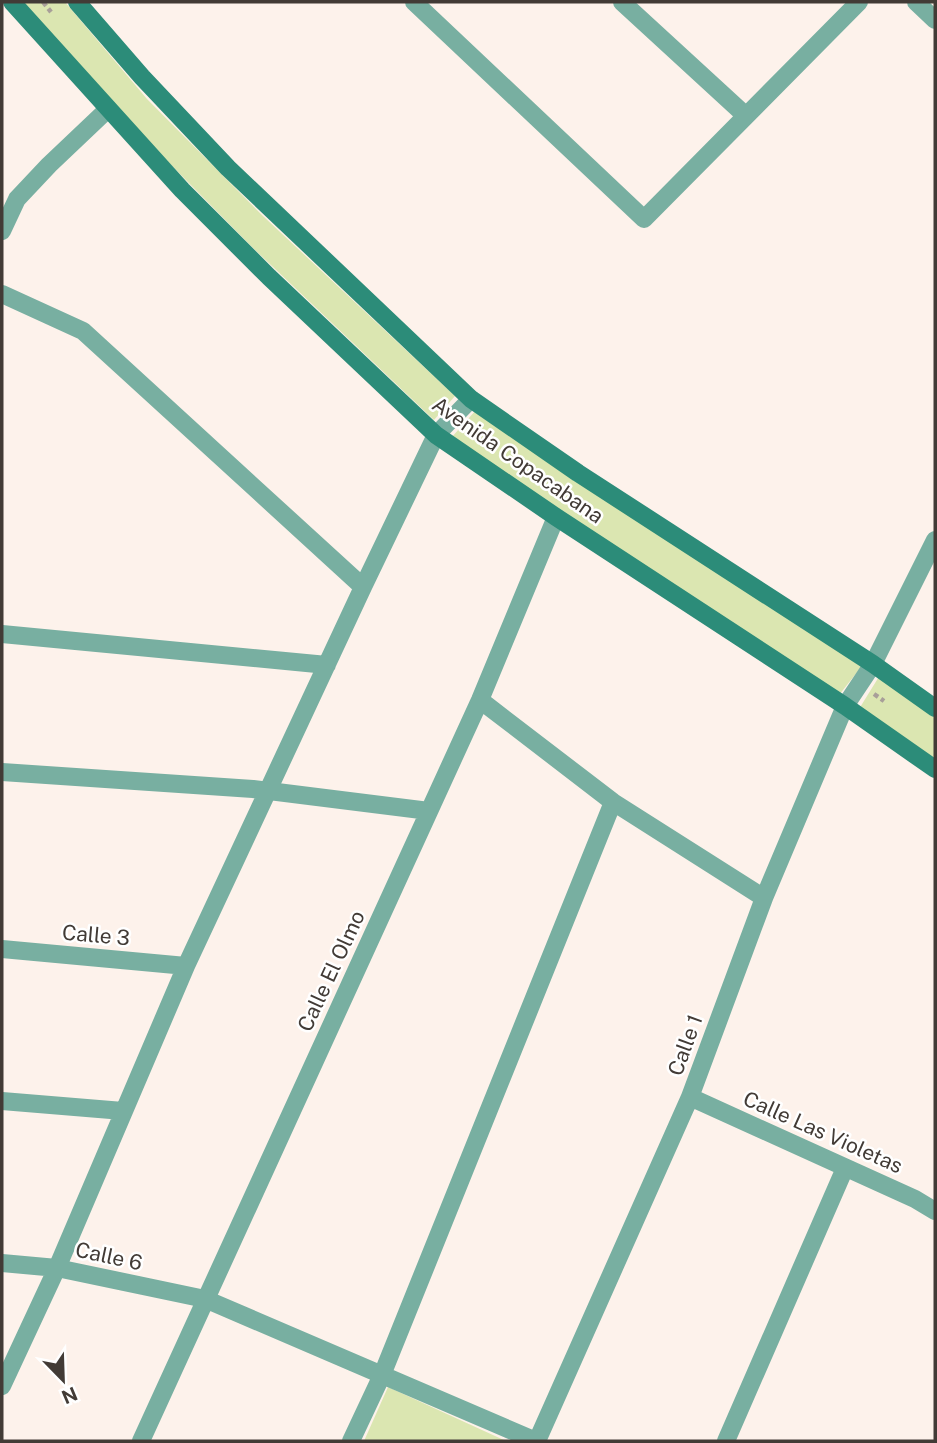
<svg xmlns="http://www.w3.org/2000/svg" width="937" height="1443" font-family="'Public Sans',sans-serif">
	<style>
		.green { fill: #dbe6b1 }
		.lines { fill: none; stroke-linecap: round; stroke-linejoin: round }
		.path { stroke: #a89f99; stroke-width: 4.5; stroke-dasharray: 5 3.5; stroke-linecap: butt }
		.street { stroke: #78afa1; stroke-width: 18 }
		.secondary { stroke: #2c8c79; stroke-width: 18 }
		.labels { text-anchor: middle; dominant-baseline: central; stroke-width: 5; stroke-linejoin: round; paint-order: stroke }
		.street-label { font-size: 21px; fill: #423b36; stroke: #fff }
	</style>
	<rect width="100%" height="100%" fill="#fdf2eb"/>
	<path class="green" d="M23,2H65L147,99L263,216L455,396L434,420L252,247L110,103Z
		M476,410L862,666L839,695L451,438Z
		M880,675L935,714V762L859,709Z
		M388,1387L506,1441H364Z"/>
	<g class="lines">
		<path class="path" d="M43,2L51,12
			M874,694L884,701"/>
		<path class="street" d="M414,2L644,219L859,2
			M622,2L745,115
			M916,2L935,20
			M2,231L17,199L49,165L108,109
			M2,294L83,331L363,587
			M2,634L327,665
			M480,700L613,802L764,898
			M2,772L253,789L429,811
			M2,949L186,966
			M690,1097L915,1199L935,1211
			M2,1101L123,1111
			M2,1263L57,1268L205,1299L536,1441
			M2,1386L57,1268L186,966L363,587L436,435L471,399
			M141,1441L480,700L556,517
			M351,1441L382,1375L613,802
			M537,1441L690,1097L764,898L845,706L873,664L935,540
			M726,1441L845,1168"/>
		<path class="secondary" d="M12,2L182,190L269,277L436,435L556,517L845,706L935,769
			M77,2L142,77L228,168L471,399L578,473L873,664L935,708"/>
	</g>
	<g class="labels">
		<g class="street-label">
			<text transform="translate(518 460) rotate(35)">Avenida Copacabana</text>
			<text transform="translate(96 935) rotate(5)">Calle 3</text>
			<text transform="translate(331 971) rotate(-65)">Calle El Olmo</text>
			<text transform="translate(685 1045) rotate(-70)">Calle 1</text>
			<text transform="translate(823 1132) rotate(24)">Calle Las Violetas</text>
			<text transform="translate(109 1256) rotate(12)">Calle 6</text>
		</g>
	</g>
	<rect width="937" height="1443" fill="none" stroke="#423b36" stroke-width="7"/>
	<g transform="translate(63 1380) rotate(157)" stroke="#ffffff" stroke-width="5" paint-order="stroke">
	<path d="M0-5L12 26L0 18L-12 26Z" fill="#423b36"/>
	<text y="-10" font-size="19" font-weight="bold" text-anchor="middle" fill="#423b36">N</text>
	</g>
</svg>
